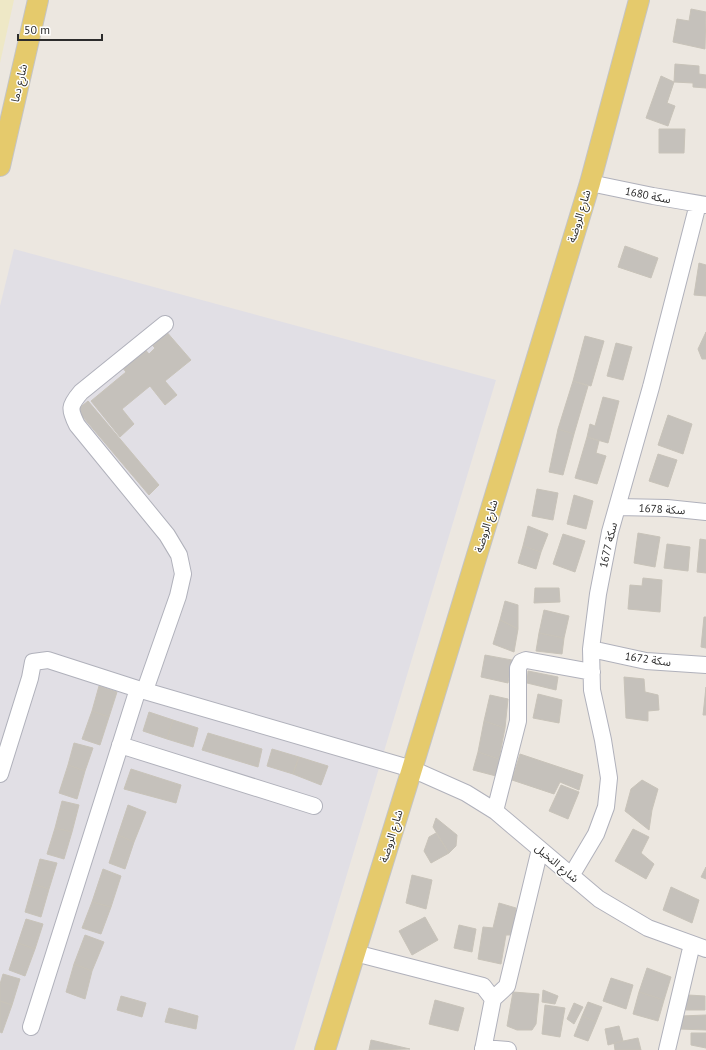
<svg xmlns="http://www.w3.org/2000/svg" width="706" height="1050" font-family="'PT Sans','Noto Sans Arabic',sans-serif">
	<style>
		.industrial { fill: #e1dfe5 }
		.sand { fill: #eee8c6 }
		.building { fill: #c5c1bb; stroke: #c8c3b9 }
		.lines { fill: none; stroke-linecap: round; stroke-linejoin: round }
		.minor-casing { stroke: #b0b1bb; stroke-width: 18 }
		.major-casing { stroke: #c4c4c4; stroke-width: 22 }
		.minor { stroke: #fff; stroke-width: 16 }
		.major { stroke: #e5ca6c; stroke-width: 20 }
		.labels { text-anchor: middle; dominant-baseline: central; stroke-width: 3; stroke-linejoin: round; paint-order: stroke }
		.street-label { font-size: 11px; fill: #2c2c2c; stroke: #fff }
	</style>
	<rect width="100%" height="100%" fill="#ece7e0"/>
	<path class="industrial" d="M14,249L496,380L294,1050H0V306Z"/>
	<path class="sand" d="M0,0H14L0,63Z"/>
	<path class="building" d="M691,9L706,12L705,49L673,42L677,19L689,21Z
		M675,64L699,66V74L706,75V88L693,87V83L674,82Z
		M661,76L674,82L667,103L675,106L668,126L646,118Z
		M659,129H685L684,153H659Z
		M625,246L658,258L651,278L618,267Z
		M699,263L706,265V296L694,295Z
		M165,330L191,360L165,381L177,395L165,405L150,386L122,409L134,424L120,437L91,401L126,372L121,366L143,347L149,354L155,348L150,343Z
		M706,332V359H702L698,349Z
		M585,336L604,341L591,386L573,381Z
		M616,343L632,347L623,380L607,376Z
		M573,381L588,386L574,434L558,429Z
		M603,397L619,401L608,443L587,437L590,424L595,426Z
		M88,401L159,485L149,495L77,410Z
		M668,415L692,424L683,454L658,445Z
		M558,429L574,434L563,475L549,472Z
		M587,437L599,441L596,453L606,456L597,484L575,478Z
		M658,454L677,460L668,487L649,481Z
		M537,489L558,493L553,520L532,516Z
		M574,495L593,501L586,529L567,524Z
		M528,526L548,534L541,552L523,546Z
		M638,533L660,537L655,567L634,563Z
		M563,534L585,541L575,572L553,564Z
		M700,539L706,540V573L697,572Z
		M667,544L690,547L688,571L664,568Z
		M523,546L541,552L536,569L518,563Z
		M643,578L662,580L660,612L628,609L630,585L642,586Z
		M535,588H559L560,602L534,603Z
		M505,601L518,605V629L500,620Z
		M544,610L569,616L564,638L539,633Z
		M704,617H706V648L701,647Z
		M500,620L518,629L514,652L493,644Z
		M539,633L564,638L562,654L536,651Z
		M485,655L512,660L508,683L481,677Z
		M528,671L558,677L556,690L527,683Z
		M624,677L644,679L645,692L658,695L659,710L648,711V721L626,718Z
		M99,686L117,692L109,717L92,711Z
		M706,687V715H703Z
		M538,694L562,700L559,723L533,718Z
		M490,695L508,699L505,728L484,721Z
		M92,711L109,717L100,745L82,739Z
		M149,712L173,720L167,739L143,731Z
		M173,720L198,728L193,747L167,739Z
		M484,721L505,728L499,759L478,752Z
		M208,733L262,749L258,767L202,750Z
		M74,743L93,748L85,771L68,765Z
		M272,749L299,757L293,774L267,766Z
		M478,752L499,759L496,776L473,770Z
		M520,754L583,775L579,790L560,782L554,794L512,780Z
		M299,757L328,766L321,785L293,774Z
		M68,765L85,771L77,799L59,793Z
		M131,769L181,785L176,803L124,789Z
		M642,780L658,789L652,810L649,830L625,811L631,789Z
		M561,785L579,792L568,819L549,811Z
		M62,801L79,805L72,832L55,828Z
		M128,805L146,812L134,842L118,835Z
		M436,818L457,835L456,846L449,853L433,827Z
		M55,828L72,832L64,859L47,854Z
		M633,829L649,837L641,853L654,864L646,879L615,861Z
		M436,833L449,853L431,863L424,851L429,837Z
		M118,835L134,842L125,869L109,863Z
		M40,859L57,863L49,889L33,884Z
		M706,867V879L701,877Z
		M103,869L121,876L111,907L92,902Z
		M412,875L432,880L426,909L406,903Z
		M33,884L49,889L41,917L25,912Z
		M671,887L699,900L692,923L663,910Z
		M92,902L111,907L101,934L82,928Z
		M499,903L516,908L512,935H506L501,964L478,959L483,927L493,928Z
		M425,917L438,940L412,955L399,931Z
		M26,919L43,924L35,949L18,943Z
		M459,925L476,929L472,952L454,948Z
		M85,935L104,942L92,971L74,964Z
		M18,943L35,949L25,976L9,970Z
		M74,964L92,971L85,999L66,992Z
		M647,968L671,977L664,1000L639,992Z
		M3,974L20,979L12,1005L0,1001V984Z
		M611,978L633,985L626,1009L603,1001Z
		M543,990L558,996L555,1004L542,1002Z
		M513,992L539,994L536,1024L532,1030H517L507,1026Z
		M639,992L664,1000L658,1021L633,1014Z
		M688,995L705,996V1010H686Z
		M121,996L146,1003L142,1017L117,1010Z
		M435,1000L464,1008L458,1031L429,1024Z
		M0,1001L12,1005L2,1033L0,1032Z
		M588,1002L602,1007L596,1022L582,1016Z
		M574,1003L583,1007L574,1024L567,1019Z
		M545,1005L565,1008L560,1037L542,1034Z
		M169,1008L198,1016L196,1029L165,1022Z
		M706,1015V1030L679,1029L681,1016Z
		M582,1016L596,1022L588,1041L574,1036Z
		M619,1026L623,1041L608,1045L605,1029Z
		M691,1033H706V1048L691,1045Z
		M638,1038L641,1050H615L614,1043Z
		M371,1040L410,1049L369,1050Z"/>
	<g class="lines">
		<defs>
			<path id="minor" d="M590,183L653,196L706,205
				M617,507L667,508L706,512
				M591,649L646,661L706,665
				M145,690L178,596L183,574L179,555L167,535L77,425C69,409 69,406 81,392L165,324
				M120,745L314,806
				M0,774L30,678L33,662L48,660L138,689
				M495,811L518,721V668L521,662L526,660L592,672
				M571,876L596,834L606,807L609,778L603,740L592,690L591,649L598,594L610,532L651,387L698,204
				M355,953L483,986L493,999
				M31,1027L138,689L412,769L466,793L495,811L599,899L648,928L706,949
				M483,1048L508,1050
				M483,1050L493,999L507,986L540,849
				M667,1050L692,944"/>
			<path id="major" d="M0,166L38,0
				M325,1050L412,769L590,183L639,0"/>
		</defs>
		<use href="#minor" class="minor-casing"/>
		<use href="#major" class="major-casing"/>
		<use href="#minor" class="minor"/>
		<use href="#major" class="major"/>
	</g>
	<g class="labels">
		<g class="street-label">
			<text transform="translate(19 83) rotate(-77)">شارع دما</text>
			<text transform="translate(648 195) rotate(11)">سكة 1680</text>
			<text transform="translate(579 216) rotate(-73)">شارع الروضة</text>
			<text transform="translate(662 509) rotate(3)">سكة 1678</text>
			<text transform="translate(486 526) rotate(-73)">شارع الروضة</text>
			<text transform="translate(608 545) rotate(-77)">سكة 1677</text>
			<text transform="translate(648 659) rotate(8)">سكة 1672</text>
			<text transform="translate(391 836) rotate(-73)">شارع الروضة</text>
			<text transform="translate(557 863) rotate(40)">شارع النخيل</text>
		</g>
	</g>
	<path d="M18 34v6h84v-6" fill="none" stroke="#2c2c2c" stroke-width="2"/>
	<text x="24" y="34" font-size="12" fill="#2c2c2c" stroke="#ffffff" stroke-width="3" paint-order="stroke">50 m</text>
</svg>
